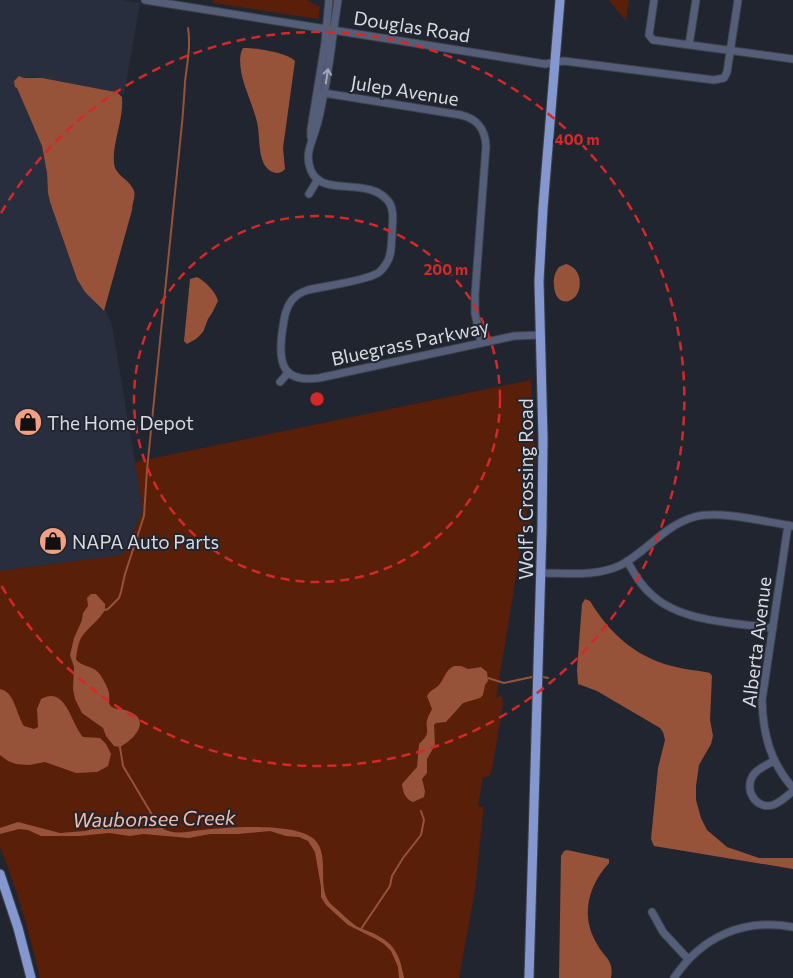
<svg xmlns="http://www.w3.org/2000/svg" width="793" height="978" font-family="Commissioner,sans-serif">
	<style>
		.built { fill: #282e3e }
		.green { fill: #591f08 }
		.water { fill: #97523a }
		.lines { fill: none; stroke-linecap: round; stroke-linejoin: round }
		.stream { stroke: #97523a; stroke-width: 2 }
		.minor-casing { stroke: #3e424b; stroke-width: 9 }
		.major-casing { stroke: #3e424b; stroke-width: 11 }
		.minor { stroke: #555e79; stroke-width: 7 }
		.major { stroke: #8497ce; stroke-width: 9 }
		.oneway { stroke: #a3a8b7 }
		.ring { fill: none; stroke: #d62828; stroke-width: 2.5; stroke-dasharray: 9 6 }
		.labels { text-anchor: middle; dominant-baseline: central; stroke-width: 4; stroke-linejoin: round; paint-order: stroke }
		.street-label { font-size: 19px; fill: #d7dae1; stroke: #21252f }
		.poi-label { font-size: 19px; fill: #d7dae1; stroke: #21252f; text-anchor: start }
		.water-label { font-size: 20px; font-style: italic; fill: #f8baa5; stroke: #21252f }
		.centre { fill: #d62828; stroke: #21252f; stroke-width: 2.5 }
		.ring-label { font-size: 15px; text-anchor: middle; font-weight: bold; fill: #d62828; stroke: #21252f; stroke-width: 4; stroke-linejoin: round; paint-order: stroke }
	</style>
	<rect width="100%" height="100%" fill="#21252f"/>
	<path class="built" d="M0,0H123L140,3L124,95L110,91L32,77L24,78L15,87L17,88L42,146L47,173L48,193L50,202L77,279L101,310H105L112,325L143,510L123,555L0,571Z"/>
	<path class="green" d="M213,0H307L320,7L318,19L213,3Z
		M609,0H629L626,20H625Z
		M531,380L536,460L526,517L531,518C531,528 528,533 522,540L496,698L502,695L503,704L492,769L490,775L485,778L483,777L478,806L483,807V814L475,890L459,978H40C30,934 17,889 0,847V571L123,555L143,510L135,462Z"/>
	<path class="water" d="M243,48C253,47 289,53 295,61L283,148L285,169C279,177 268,172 264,164C258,152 260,135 257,122C253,105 244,88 241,71C240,63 239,55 243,48Z
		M19,76L24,78H42L110,91L117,92L122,97C124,120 112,143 114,163C115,176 130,179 134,191C136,196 132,204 132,210L104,311L85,292L77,279L50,202L48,193L47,173L42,146L17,88L15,87L14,81Z
		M566,264C573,266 577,270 579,277C585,302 555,313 554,285C553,278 555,272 559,267Z
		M197,277C205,281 216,292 218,301L212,313L208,319L203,332L196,339L187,344L184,341L190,279Z
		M91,594H96L105,604V610C99,620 90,626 83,635C78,641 77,652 76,659C80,667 95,665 101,676C104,681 108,688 109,693C110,697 108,702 110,705C113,710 120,708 125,710C153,718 136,738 120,747L114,746L106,736L103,728L82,713L75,699L73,689L74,667L70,655L74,638L82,620L83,613L88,606L87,598Z
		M585,599L590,601C609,633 636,657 672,666C685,670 698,670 710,673L712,676L710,720L713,736L711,744L699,765L696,786V800L701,818L707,830L727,847L759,858H793V869L654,846L651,839L658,768L665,740L663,732L660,728L597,691L578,684L577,670L582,604Z
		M454,666H461L468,669L481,667L487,672L488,681L485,685L483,695L480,698L463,703L446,722L436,723L434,725L435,745L427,759V773L422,779L425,791L424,797L413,802C405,799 403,792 402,784L417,767L419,744C434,730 423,731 428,717C429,714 431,712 432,709L427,696C430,690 435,689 439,685C445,678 445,670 454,666Z
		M0,689C15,692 16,714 24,726L34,729L38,727L37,709L41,699C66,685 71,724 83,737L100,738L106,744L111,754L108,766L97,772L76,773L45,762L29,765L16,764L8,761L0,755Z
		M18,822L60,833L85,831L101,827L126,829L162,828C175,836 188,831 202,830C227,827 295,822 314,839C332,856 314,890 333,906C340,912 348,920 356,926C364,930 373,932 380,937C397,946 401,961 404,978H399L398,967L391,951L384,944L376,939L348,925L326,905L321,897V887L315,852L308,841L299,837L286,836L270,831L238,834H210L189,838L143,834L130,836L109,833L79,836H41L28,830L19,829L0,834V828Z
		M567,850L609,859V863C588,886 580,916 597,944C605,959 614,959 611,978H559L561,856L564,851Z"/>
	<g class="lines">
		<path class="stream" d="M105,610L108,609L119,598L121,592L125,574L144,516L147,470L181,133C183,116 184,99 185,82C187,63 191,46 188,28
			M543,677L548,678
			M488,678L504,683L532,677
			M120,747L123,766L154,818
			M361,929L390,886L392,876L403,858L421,835L424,820L421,811"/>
		<defs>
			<path id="minor" d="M145,0L545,64L564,61L714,80L724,78L727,72L738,0
				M338,0C333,31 330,63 324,94C321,105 320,117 316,128C313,140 306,151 309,164C316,202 367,173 389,202C395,211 392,224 392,235C391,245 392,256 386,264C384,267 381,271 378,273C365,281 325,286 308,290C302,292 296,295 292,300C284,310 284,322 282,333C278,364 283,383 319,378L514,336L540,335
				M654,0L649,35L653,40L793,59
				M689,45L696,0
				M324,93L461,115C478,119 485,129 486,146L475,295V313L481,343
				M311,137V129L325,43L329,0
				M309,194L318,179
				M280,382L288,373
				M788,525L762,700C763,734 770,762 793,788
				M627,561C634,573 641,586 652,595C681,622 735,623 773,628
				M541,573C567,573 596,577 621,565C647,551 664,526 694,517C721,510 765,522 793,526
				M774,761C768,764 759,768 754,774C743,788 755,810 773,805C780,803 787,796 793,791
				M652,912L663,932L688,959
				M674,978C702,936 744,918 793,927"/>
			<path id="major" d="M0,874L18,928L31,978
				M529,978L542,528L543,438L539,281L543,208L560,0"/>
		</defs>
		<use href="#minor" class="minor-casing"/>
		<use href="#major" class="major-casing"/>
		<use href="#minor" class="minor"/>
		<use href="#major" class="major"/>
	</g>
	<defs><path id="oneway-shaft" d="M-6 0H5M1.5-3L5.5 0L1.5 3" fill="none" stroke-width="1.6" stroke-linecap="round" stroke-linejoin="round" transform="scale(1.25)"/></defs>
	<use class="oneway" href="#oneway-shaft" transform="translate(327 76) rotate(-81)"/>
	<g class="ring">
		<circle cx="317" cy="399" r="183"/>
		<path d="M1 213A367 367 0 1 1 1 585"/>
	</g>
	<defs>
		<symbol id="shop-disc" viewBox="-11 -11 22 22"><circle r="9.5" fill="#f39f83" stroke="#21252f"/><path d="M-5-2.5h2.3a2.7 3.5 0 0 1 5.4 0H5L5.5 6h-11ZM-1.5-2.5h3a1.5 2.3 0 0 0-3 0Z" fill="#111"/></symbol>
	</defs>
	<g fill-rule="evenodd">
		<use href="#shop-disc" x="12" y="406" width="32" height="32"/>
		<use href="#shop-disc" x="37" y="525" width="32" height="32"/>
	</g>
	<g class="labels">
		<g class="street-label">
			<text transform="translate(412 26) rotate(9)">Douglas Road</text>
			<text transform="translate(405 90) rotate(9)">Julep Avenue</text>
			<text transform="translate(410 342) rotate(-12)">Bluegrass Parkway</text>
			<text transform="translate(525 489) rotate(-90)">Wolf's Crossing Road</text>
			<text transform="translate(756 642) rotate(-83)">Alberta Avenue</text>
		</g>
		<g class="poi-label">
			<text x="47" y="422">The Home Depot</text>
			<text x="72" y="541">NAPA Auto Parts</text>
		</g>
		<g class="water-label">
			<text transform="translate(154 818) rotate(-1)">Waubonsee Creek</text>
		</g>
	</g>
	<circle cx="317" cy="399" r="8" class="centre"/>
	<g class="ring-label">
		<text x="577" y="145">400 m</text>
		<text x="446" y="275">200 m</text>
	</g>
</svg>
